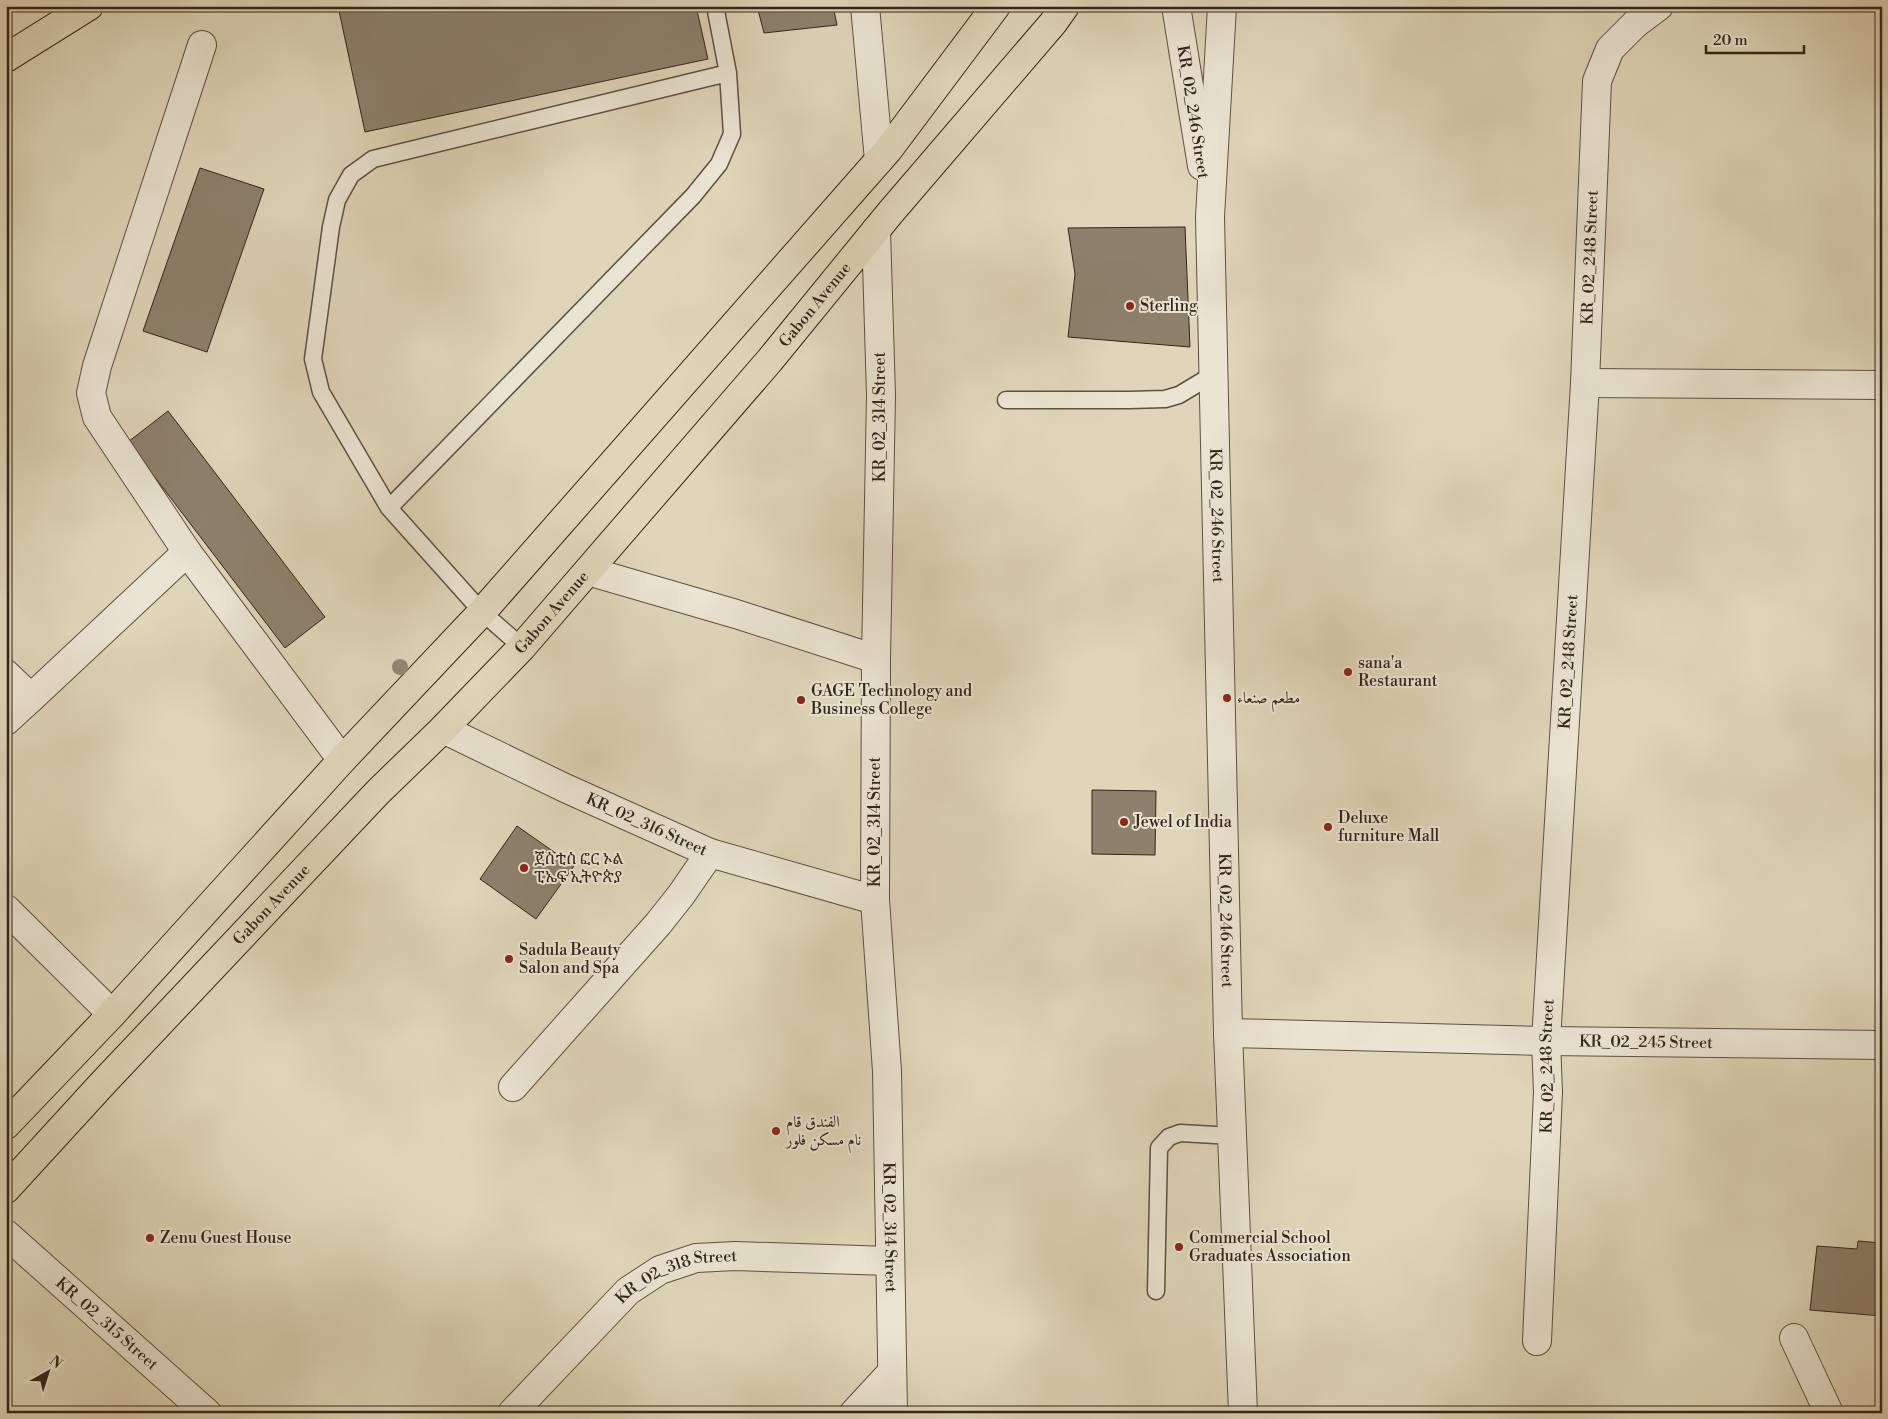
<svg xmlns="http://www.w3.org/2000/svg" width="1888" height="1419" font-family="'Libre Bodoni',Amiri,'Noto Serif Ethiopic',serif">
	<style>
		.building { fill: #8d816d; stroke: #34241a }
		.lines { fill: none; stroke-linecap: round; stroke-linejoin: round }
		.service-casing { stroke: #5f5042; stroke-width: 19 }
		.minor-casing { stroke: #5f5042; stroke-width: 30 }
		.tertiary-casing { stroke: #5f5042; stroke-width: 30 }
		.primary-casing { stroke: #34241a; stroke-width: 30 }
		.service { stroke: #eae4d2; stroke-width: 16 }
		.minor { stroke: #eae4d2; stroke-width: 28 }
		.tertiary { stroke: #eae4d2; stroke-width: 28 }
		.primary { stroke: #dfd6b9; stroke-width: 28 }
		.tree { fill: #958874 }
		.poi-dot { fill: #8f2418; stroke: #eae4d2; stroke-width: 2 }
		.labels { text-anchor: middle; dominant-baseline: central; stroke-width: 4; stroke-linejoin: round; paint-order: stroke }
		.street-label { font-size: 16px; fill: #34241a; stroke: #eae4d2 }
		.poi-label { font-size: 16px; fill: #34241a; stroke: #eae4d2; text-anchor: start }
	</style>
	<rect width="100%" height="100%" fill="#dfd6b9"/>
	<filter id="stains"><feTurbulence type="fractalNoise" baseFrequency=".004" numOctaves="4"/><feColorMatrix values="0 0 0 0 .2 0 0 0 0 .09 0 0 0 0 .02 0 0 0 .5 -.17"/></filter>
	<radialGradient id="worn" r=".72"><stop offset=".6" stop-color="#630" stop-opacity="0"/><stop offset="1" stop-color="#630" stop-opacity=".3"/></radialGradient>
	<path class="building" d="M338,6H696L708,59L365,132Z
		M757,6H833L837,25L764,33Z
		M200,168L264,189L207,352L143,331Z
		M1185,227L1190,347L1068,337L1075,274L1068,228Z
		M168,411L325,617L285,648L128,442Z
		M1092,790L1156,791L1155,855L1092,854Z
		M517,826L574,866L536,919L480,879Z
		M1858,1241L1882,1243V1316L1810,1310L1817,1246L1857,1249Z"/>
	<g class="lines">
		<defs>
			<path id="service" d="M1006,400H1129L1165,399L1179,395L1214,374
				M389,508L693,196L719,164L732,134L728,73L715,6
				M522,647L482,612L389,508L321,392L313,359L331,227L337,200L351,175L373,159L728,73
				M1156,1291L1159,1148L1169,1137L1180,1133L1233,1136"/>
			<g id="minor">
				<path d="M202,45L97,366L91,393L97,417L187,552L342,760"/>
				<path id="s1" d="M876,230L881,395L876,659L875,900L887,1071L893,1413"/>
				<path d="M1585,383L1882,385"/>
				<path d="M588,571L736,614L876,659"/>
				<path d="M6,674L31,698L187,552"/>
				<path d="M6,721L31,698"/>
				<path id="s2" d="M443,729L565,788L710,853L681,895L658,924L513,1087"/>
				<path d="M710,853L875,900"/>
				<path d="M6,909L112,1014"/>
				<path id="s3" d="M1228,1033L1546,1041L1882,1045"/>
				<path id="s4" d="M6,1234L207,1413"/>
				<path d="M1794,1338L1829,1413"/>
				<path id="s5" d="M1537,1341L1548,1092L1546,1041L1585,383L1597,81L1610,49L1635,24L1659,6"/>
				<path id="s6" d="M512,1413L628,1291L660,1270L696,1258L735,1256L890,1261"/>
				<path d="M854,1413L891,1373"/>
			</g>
			<g id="tertiary">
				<path d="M865,6L879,160"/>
				<path d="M1176,6L1202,166"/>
				<path id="s7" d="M1222,6L1210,217L1228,1033L1243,1413"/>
			</g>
			<g id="primary">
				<path d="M6,58L89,6"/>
				<path d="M6,1125L112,1014L342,760L482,612L888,150L996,6"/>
				<path id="s8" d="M6,1189L104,1082L378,792L443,729L522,647L770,360L890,213L1053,23L1065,6"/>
			</g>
		</defs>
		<use href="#service" class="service-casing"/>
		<use href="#minor" class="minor-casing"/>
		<use href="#tertiary" class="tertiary-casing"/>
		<use href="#primary" class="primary-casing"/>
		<use href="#service" class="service"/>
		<use href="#minor" class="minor"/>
		<use href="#tertiary" class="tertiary"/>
		<use href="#primary" class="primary"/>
	</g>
	<circle class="tree" cx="400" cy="667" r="8"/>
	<g class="poi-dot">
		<circle cx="1130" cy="306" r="5"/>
		<circle cx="1348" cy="672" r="5"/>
		<circle cx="1227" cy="698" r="5"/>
		<circle cx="801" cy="700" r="5"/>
		<circle cx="1124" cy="822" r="5"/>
		<circle cx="1328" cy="827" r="5"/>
		<circle cx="524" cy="868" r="5"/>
		<circle cx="509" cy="959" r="5"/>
		<circle cx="776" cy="1131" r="5"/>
		<circle cx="150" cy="1238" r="5"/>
		<circle cx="1179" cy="1247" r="5"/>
	</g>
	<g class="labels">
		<g class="street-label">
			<text transform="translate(1193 112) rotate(81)">KR_02_246 Street</text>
			<text stroke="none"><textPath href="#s5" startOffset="1085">KR_02_248 Street</textPath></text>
			<text stroke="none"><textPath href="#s8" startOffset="1199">Gabon Avenue</textPath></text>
			<text transform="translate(880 417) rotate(-90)">KR_02_314 Street</text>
			<text stroke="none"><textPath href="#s7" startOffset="510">KR_02_246 Street</textPath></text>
			<text stroke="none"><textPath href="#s8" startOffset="794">Gabon Avenue</textPath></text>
			<text stroke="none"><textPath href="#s5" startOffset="680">KR_02_248 Street</textPath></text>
			<text transform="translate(875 822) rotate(-90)">KR_02_314 Street</text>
			<text stroke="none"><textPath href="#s2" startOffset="225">KR_02_316 Street</textPath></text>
			<text stroke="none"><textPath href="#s8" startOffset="389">Gabon Avenue</textPath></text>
			<text stroke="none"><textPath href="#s7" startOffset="915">KR_02_246 Street</textPath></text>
			<text stroke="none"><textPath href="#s3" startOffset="418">KR_02_245 Street</textPath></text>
			<text stroke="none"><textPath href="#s5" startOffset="275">KR_02_248 Street</textPath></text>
			<text stroke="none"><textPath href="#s1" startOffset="998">KR_02_314 Street</textPath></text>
			<text stroke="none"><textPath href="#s6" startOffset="220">KR_02_318 Street</textPath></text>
			<text stroke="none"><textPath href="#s4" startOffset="135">KR_02_315 Street</textPath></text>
		</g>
		<g class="poi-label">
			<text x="1140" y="306">Sterling</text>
			<text x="1358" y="663">sana'a<tspan x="1358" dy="18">Restaurant</tspan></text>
			<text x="811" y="691">GAGE Technology and<tspan x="811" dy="18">Business College</tspan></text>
			<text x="1237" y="698">مطعم صنعاء</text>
			<text x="1338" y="818">Deluxe<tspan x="1338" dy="18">furniture Mall</tspan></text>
			<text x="1134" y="822">Jewel of India</text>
			<text x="534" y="859">ጀስቲስ ፎር ኦል<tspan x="534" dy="18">ፒኤፍ ኢትዮጵያ</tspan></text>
			<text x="519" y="950">Sadula Beauty<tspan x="519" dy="18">Salon and Spa</tspan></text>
			<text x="786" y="1122">الفندق قام<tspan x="786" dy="18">نام مسكن فلور</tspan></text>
			<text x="160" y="1238">Zenu Guest House</text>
			<text x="1189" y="1238">Commercial School<tspan x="1189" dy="18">Graduates Association</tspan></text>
		</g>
	</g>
	<rect width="1888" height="1419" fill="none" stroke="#dfd6b9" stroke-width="25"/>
	<rect x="8" y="8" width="1873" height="1404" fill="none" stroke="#34241a" stroke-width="2.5"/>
	<rect x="12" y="12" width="1863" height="1394" fill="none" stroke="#34241a"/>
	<g transform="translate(48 1372) rotate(39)" stroke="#eae4d2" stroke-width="4" paint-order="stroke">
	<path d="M0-4L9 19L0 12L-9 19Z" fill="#34241a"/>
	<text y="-8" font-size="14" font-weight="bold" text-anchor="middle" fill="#34241a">N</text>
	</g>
	<path d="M1706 45v8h98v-8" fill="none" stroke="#34241a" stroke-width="2.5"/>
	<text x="1713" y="45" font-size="15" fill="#34241a" stroke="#eae4d2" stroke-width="4" paint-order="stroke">20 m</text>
	<rect width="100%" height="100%" filter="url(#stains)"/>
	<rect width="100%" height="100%" fill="url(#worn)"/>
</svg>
